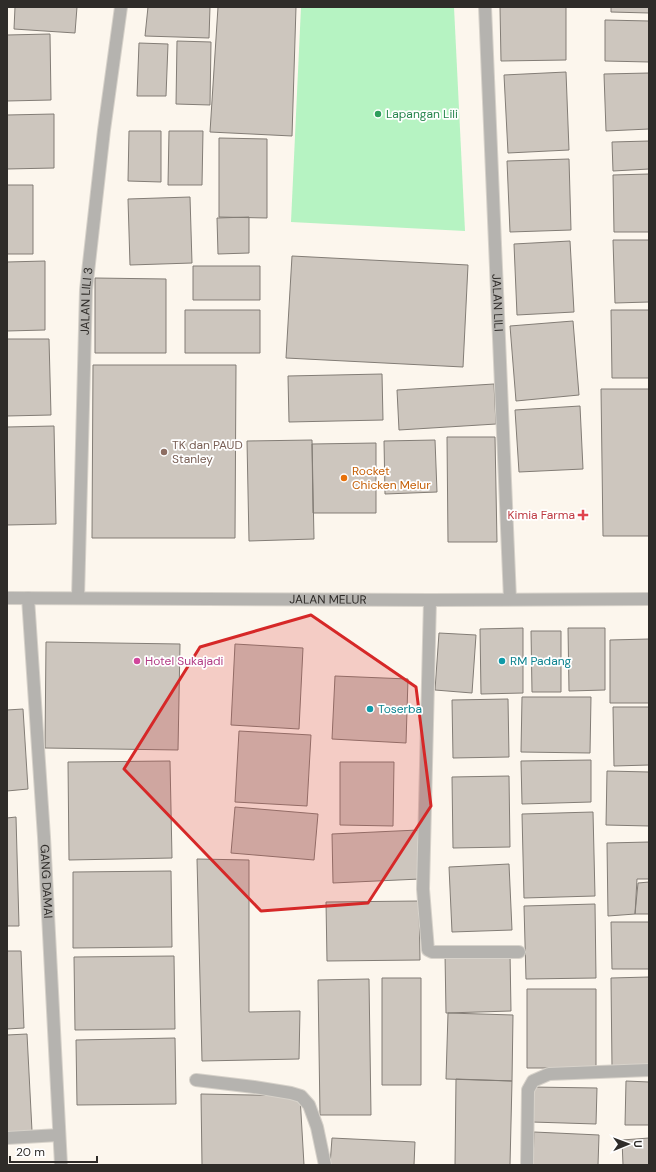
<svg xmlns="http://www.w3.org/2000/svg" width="656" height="1172" font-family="'DM Sans',sans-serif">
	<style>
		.green { fill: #b6f3c2 }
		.building { fill: #cdc6be; stroke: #837d76 }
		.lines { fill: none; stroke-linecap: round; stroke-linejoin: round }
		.minor-casing { stroke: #d7d2ca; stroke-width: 14 }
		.tertiary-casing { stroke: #d7d2ca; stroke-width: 14 }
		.minor { stroke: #b5b3af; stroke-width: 12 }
		.tertiary { stroke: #b5b3af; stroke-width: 12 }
		.marked { fill: #d62828; fill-opacity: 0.2; stroke: #d62828; stroke-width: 3; stroke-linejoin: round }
		.leisure-dot { fill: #2e9e5b; stroke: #fff; stroke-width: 1.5 }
		.education-dot { fill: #8d6e63; stroke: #fff; stroke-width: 1.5 }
		.food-dot { fill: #e8710a; stroke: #fff; stroke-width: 1.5 }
		.health-dot { fill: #e0444e; stroke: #fff; stroke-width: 1.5 }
		.hotel-dot { fill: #d1479c; stroke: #fff; stroke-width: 1.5 }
		.culture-dot { fill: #0f9aa8; stroke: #fff; stroke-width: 1.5 }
		.labels { text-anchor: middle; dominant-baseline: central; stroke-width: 3.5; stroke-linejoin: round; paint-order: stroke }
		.leisure-label { font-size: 12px; fill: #27864d; stroke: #fff; text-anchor: start }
		.street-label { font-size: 12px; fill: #2f2c29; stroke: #fff }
		.education-label { font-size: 12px; fill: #785e54; stroke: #fff; text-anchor: start }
		.food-label { font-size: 12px; fill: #c56008; stroke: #fff; text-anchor: start }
		.health-label { font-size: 12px; fill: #be3a42; stroke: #fff; text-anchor: end }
		.hotel-label { font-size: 12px; fill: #b23c85; stroke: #fff; text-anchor: start }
		.culture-label { font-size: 12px; fill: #0d838f; stroke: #fff; text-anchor: start }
	</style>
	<rect width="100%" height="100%" fill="#fcf6ed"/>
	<path class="green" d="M301,7H454L465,231L291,222Z"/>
	<path class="building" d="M15,7H77L75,33L14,29Z
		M148,7H210L209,38L145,36Z
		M218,7H296L292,136L210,132Z
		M500,7H566V60L501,61Z
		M611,7H649V13L611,12Z
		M605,20L649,21V62L605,61Z
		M50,34L51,100L7,101V35Z
		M177,41L211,42L210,105L176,104Z
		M139,43L168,44L166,96H137Z
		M566,72L569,150L508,153L504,75Z
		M649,73V129L606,131L604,74Z
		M54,114V168L7,169V115Z
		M129,131H161V182L128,181Z
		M169,131H203L202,185H168Z
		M219,138L267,139V218L219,217Z
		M649,141V169L613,171L612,142Z
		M569,159L571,230L510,232L507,161Z
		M649,174V232H614L613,175Z
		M7,185H33V254H7Z
		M190,197L192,263L130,265L128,199Z
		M249,217V253L218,254L217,218Z
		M613,240H649V302L615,303Z
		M570,241L574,312L517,315L514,244Z
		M292,256L468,265L463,367L286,358Z
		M45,261V330L7,331V262Z
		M193,266H260V300H193Z
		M95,278L166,279V353H95Z
		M185,310H260V353H185Z
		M611,310H649V378H612Z
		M573,321L579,395L516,401L510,326Z
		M7,339H49L51,415L7,416Z
		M93,365H236L235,538H92Z
		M382,374L383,420L289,422L288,376Z
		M494,384L496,424L399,430L397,390Z
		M601,389H649V536H603Z
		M580,406L583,469L519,472L515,410Z
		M54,426L56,524L7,525V427Z
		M447,437H495L497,542H448Z
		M312,440L314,539L249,541L247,441Z
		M435,440L437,492L385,494L384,441Z
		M376,443V513H313L312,444Z
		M523,628V693L481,694L480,629Z
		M568,628H605V690L569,691Z
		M531,631H561V692H532Z
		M439,633L476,635L472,693L435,690Z
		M649,639V703H610V640Z
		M46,642L180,644L178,750L45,748Z
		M235,644L303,648L299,729L231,725Z
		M335,676L408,679L406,743L332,739Z
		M522,697H591L590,753L521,752Z
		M508,699L509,757L453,758L452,700Z
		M613,707H649V765L614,766Z
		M23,709L28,789L7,791V710Z
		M239,731L311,735L307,806L235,802Z
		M591,760V802L522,804L521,761Z
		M170,761L172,858L69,860L68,762Z
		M340,762H394L393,826L340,825Z
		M607,771L649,772V826L606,825Z
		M509,776L510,847L453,848L452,777Z
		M235,807L318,814L314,860L231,853Z
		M593,812L595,896L524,898L522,814Z
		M16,817L19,926H7V818Z
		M418,830L420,879L333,883L332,834Z
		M649,842V879H637L635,914L608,916L607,843Z
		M197,859L249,860V1012L300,1011L299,1059L202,1061Z
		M509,864L512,930L452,932L449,867Z
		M171,871L172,947L73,948V872Z
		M649,882V914H635L638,883Z
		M419,901L420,960L327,961L326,902Z
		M595,904L596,978L526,979L524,906Z
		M611,922H649V969H612Z
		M7,951H21L24,1028L7,1029Z
		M510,953L511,1011L446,1013L445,954Z
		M174,956L175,1029L75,1030L74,957Z
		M649,977V1067H612L611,978Z
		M382,978H421V1085H382Z
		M369,979L371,1115H320L318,980Z
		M527,989H596V1068H527Z
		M448,1013L513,1015L512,1081L446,1079Z
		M27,1034L32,1131L7,1132V1035Z
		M175,1038L176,1104L77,1105L76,1040Z
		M456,1079L512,1081L510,1165H455Z
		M626,1081L649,1082V1125H625Z
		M532,1087L597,1088L596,1124L532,1122Z
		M201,1094L300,1096L304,1165H202Z
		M534,1132L599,1135L598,1165H533Z
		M332,1138L415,1142L414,1165H330Z
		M649,1138V1165H623L622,1140Z"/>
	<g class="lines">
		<defs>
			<g id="minor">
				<path id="s1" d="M28,598L44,837L61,1165"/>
				<path id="s2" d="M78,598L86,290L104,130L121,7"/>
				<path d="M430,600L423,889L428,950L432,952H519"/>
				<path d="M196,1080L254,1087L291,1093L301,1096L309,1105L317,1127L325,1165"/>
				<path d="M7,1138L59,1135"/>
				<path d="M527,1165L528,1090L533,1081L549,1074L649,1070"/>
			</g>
			<g id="tertiary">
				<path id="s3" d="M485,7L510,599"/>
				<path id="s4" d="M7,598L430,600L649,599"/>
			</g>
		</defs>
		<use href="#minor" class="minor-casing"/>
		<use href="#tertiary" class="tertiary-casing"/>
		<use href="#minor" class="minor"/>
		<use href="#tertiary" class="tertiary"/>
	</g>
	<path class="marked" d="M311,615L416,687L431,806L368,903L261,911L124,769L200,647Z"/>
	<circle class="leisure-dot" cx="378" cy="114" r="4"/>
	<circle class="education-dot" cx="164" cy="452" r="4"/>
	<circle class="food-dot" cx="344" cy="478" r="4"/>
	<path class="health-dot" d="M581 509h4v4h4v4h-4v4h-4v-4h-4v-4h4z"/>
	<circle class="hotel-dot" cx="137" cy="661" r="4"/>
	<g class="culture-dot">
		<circle cx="502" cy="661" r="4"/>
		<circle cx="370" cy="709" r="4"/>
	</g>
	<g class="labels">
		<g class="leisure-label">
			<text x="386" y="114">Lapangan Lili</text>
		</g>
		<g class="street-label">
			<text stroke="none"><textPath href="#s2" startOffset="297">JALAN LILI 3</textPath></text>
			<text stroke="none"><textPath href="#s3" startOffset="296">JALAN LILI</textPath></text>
			<text stroke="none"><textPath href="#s4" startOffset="321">JALAN MELUR</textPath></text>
			<text stroke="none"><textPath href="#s1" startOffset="284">GANG DAMAI</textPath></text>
		</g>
		<g class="education-label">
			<text x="172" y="445">TK dan PAUD<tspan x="172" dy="14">Stanley</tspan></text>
		</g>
		<g class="food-label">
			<text x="352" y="471">Rocket<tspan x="352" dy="14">Chicken Melur</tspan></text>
		</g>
		<g class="health-label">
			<text x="575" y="515">Kimia Farma</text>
		</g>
		<g class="hotel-label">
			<text x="145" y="661">Hotel Sukajadi</text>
		</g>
		<g class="culture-label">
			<text x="510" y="661">RM Padang</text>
			<text x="378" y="709">Toserba</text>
		</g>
	</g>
	<rect width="656" height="1172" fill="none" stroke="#2f2c29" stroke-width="16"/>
	<g transform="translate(628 1144) rotate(89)" stroke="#ffffff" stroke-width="3" paint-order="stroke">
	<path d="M0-3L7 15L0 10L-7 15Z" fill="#2f2c29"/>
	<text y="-6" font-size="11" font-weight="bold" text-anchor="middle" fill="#2f2c29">U</text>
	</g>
	<path d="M10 1156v6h87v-6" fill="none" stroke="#2f2c29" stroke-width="2"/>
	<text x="16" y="1156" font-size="12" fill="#2f2c29" stroke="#ffffff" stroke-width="3" paint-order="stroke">20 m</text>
</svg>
